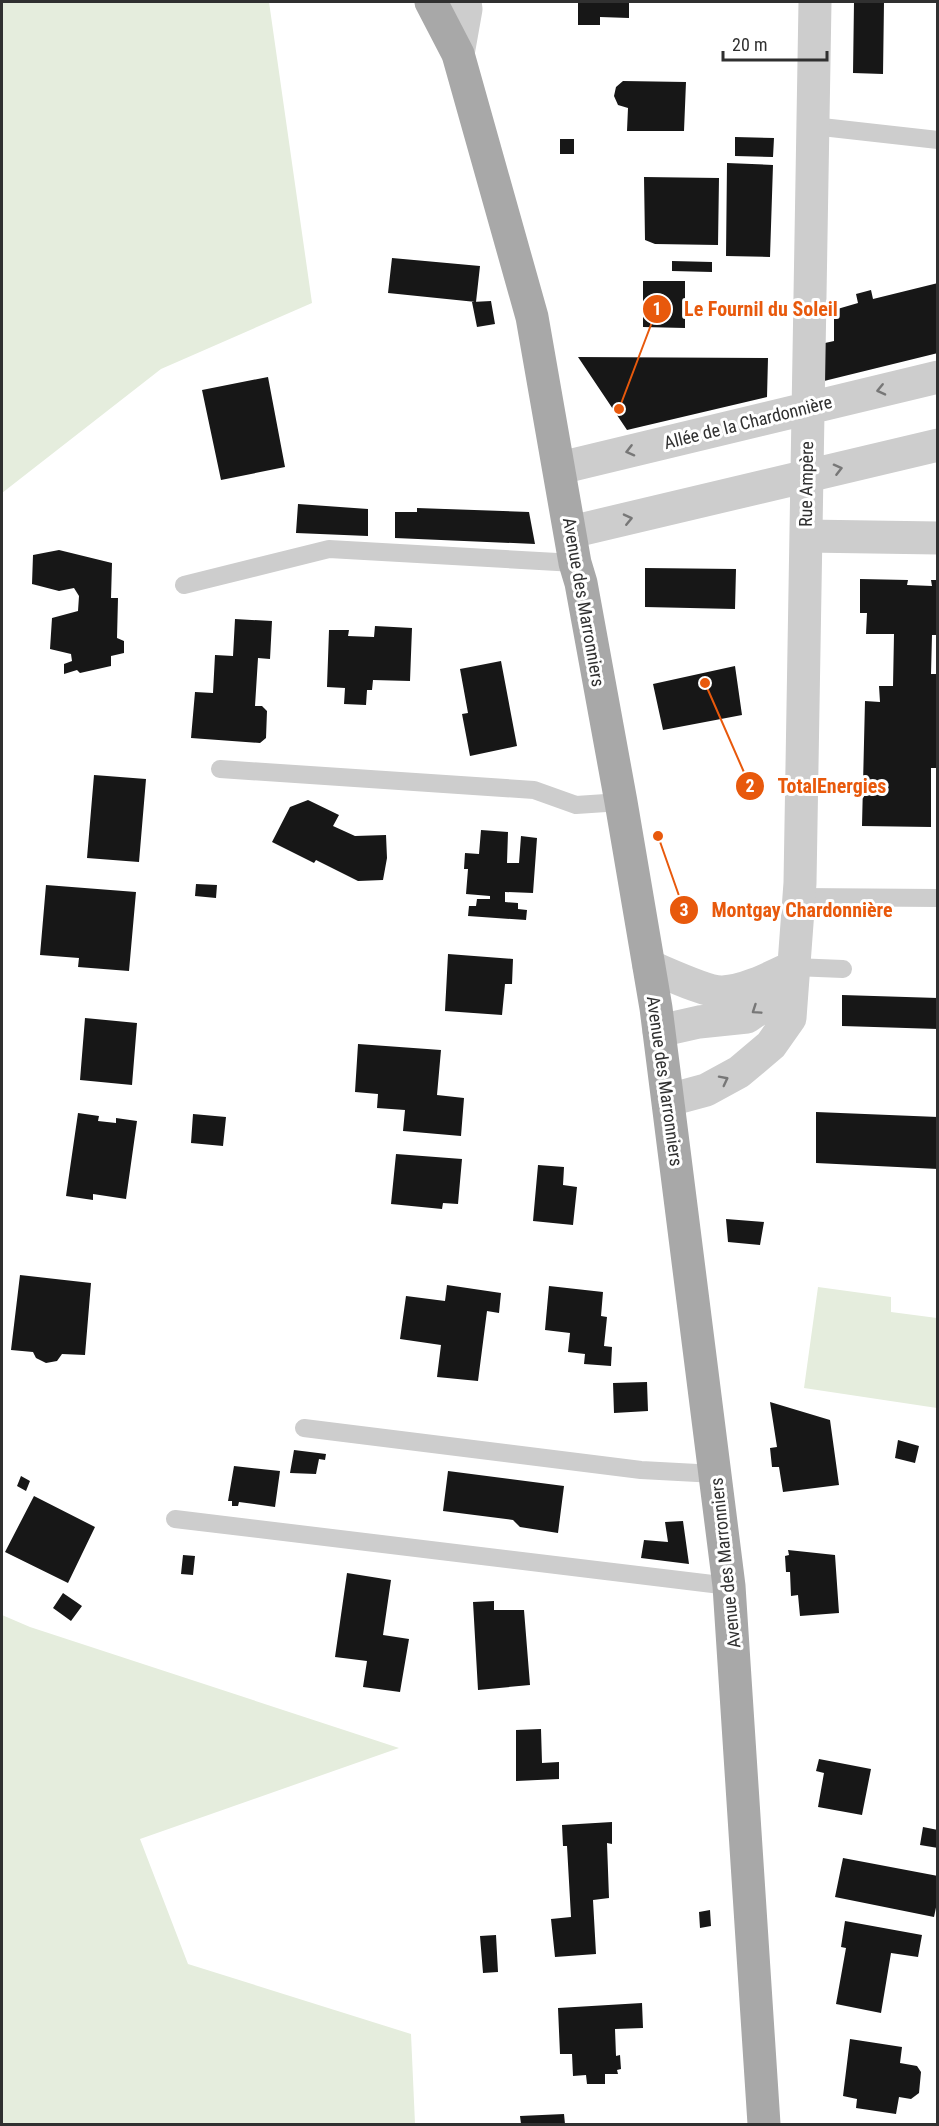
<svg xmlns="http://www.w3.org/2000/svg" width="939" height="2126" font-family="'Roboto Condensed',sans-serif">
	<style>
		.green { fill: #e5eddd }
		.building { fill: #171717 }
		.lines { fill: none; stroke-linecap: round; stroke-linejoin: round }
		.service { stroke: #cdcdcd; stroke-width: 18 }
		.minor { stroke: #cdcdcd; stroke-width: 33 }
		.primary { stroke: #a8a8a8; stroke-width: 33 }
		.oneway { stroke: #777 }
		.labels { text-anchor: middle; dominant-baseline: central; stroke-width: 6; stroke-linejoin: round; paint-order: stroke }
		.street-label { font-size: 18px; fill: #303030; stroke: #fff }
		.leader { fill: none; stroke: #e8590c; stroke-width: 2 }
		.callout-dot { fill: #e8590c; stroke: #fff; stroke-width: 2 }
		.mark-label { font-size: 18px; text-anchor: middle; font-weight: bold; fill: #fff }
		.callout-label { font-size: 20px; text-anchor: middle; font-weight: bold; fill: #e8590c; stroke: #fff; stroke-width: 6; stroke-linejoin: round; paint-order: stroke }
	</style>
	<rect width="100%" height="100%" fill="#fff"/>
	<path class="green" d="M2,2H269L312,303L161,369L2,493Z
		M818,1287L891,1297V1312L937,1318V1408L804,1388Z
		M2,1615L30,1627L399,1748L140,1839L188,1964L411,2034L415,2124H2Z"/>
	<path class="building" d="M578,2H629V18L600,17V25H578Z
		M854,2H884L883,74L853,73Z
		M623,81L686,82L684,131H627L628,108L618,105L614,96L616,87Z
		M735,137L774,138L773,157L735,156Z
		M560,139H574V154H560Z
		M727,163L773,165L770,257L726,256Z
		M644,177L719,178L718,245L655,244L645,240Z
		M392,258L480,266L476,302L388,293Z
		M672,261L712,262V272L672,271Z
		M643,281H685V328L643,327Z
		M938,283V353L824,381L825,343L834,341V310L858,303L856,294L871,290L873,299Z
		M491,301L495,324L477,327L472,302Z
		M578,357L768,358L767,397L627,430Z
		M268,377L285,467L221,480L202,390Z
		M298,504L368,509V536L296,533Z
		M417,508L529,512L535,544L395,538V512H417Z
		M59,550L112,563L111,598H118L117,638L124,641V653L111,656V666L80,673L77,670L64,674V664L72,661L71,654L50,649L52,618L78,611L79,596L74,588L59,591L32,584L33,555Z
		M645,568L736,569L735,609L645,607Z
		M860,579L908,580L907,585L932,586L931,580H938V635H932L931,674H938V768H931V827L862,826L865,701L880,702L879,686H893L894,634H866L867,613H860Z
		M235,619L272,621L270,659L258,658L255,706H262L267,711L266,738L260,743L191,738L195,692L213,693L215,655L233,656Z
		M375,626L412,628L410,681L373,680L372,690H367L366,705L344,704L345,688L327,687L329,630H349L348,636L374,637Z
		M501,661L517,746L470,756L462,714L468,713L460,669Z
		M735,666L742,715L663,730L653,684Z
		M94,775L146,779L139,862L87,858Z
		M308,800L339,815L333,826L355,836L386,835L387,858L383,880L358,881L316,860L314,863L272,842L290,807Z
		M481,830L508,832L507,863H519L521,836L537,838L533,893L505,892V902L518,903V909L527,910L526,920L468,916L469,906H476L477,899H490V896L466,894L468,869H464L465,853L479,854Z
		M196,884L217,885L216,898L195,896Z
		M46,885L136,892L129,971L78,967L79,958L40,955Z
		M448,954L513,959L512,984H505L502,1015L445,1011Z
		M842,995L938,998V1029L842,1026Z
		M85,1018L137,1023L132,1085L80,1080Z
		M358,1044L441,1050L437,1095L464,1098L461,1136L403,1131L405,1110L377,1108L378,1094L355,1092Z
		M816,1112L938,1117V1169L816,1163Z
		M78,1113L99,1116L98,1121L116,1123V1118L137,1121L126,1199L93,1194V1200L66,1196Z
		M193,1114L226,1117L223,1146L191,1143Z
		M396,1154L462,1159L458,1204L443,1203L442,1209L391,1204Z
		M538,1165L564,1167L563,1185L577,1187L573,1225L533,1221Z
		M726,1219L764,1222L760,1245L728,1242Z
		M20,1275L91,1283L85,1355L62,1354L57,1361L46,1363L36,1358L33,1352L11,1350Z
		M447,1285L501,1293L499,1313L487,1311L478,1381L437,1377L441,1345L400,1339L406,1296L445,1301Z
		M549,1286L603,1292L601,1316L607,1317L604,1346L612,1347L611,1366L584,1364L585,1354L568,1352L570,1333L545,1330Z
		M647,1382L648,1411L614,1413L613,1383Z
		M770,1402L830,1420L839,1485L783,1492L779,1467H772L770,1448L777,1447Z
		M898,1440L919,1446L915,1463L895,1458Z
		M294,1450L326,1454L325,1460L319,1459L316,1474L290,1473Z
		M234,1466L280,1471L275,1507L239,1502L238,1506H232V1501H228Z
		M448,1471L564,1486L558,1533L520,1527L513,1520L443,1511Z
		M21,1476L30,1481L26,1491L17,1486Z
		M34,1496L95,1527L68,1583L5,1552Z
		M683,1521L689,1564L641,1558L644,1540L668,1542L665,1522Z
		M788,1550L835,1555L839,1613L800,1616L798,1595L791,1596L790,1572H786L785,1556L789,1555Z
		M183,1555L195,1556L193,1575L181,1574Z
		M347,1573L391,1580L383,1635L409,1639L400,1692L363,1687L367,1661L335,1657Z
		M63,1593L82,1606L71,1621L53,1608Z
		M494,1601V1610H524L530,1685L478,1690L473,1602Z
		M541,1729L542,1763L559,1762V1779L516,1781V1730Z
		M819,1759L871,1769L862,1815L818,1807L824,1773L816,1771Z
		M612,1822V1844L607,1843L609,1898L593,1900L596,1954L555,1957L551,1919L571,1917L567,1846H563L562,1825Z
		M923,1827L938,1830V1848L920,1845Z
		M843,1858L938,1876V1898L934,1917L835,1897Z
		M710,1910L711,1926L700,1928L699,1912Z
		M845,1921L922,1935L918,1957L891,1953L881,2013L836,2004L846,1948L841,1947Z
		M496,1935L498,1972L483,1973L480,1936Z
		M642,2003L643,2028L615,2029L616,2056L620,2055L621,2069L617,2070L618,2074H605V2084H587L586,2075L573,2076L572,2054H560L558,2008Z
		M850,2039L902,2047L900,2063L917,2066L921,2072L919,2093L911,2099L899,2097L896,2114L856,2108L857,2099L843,2096Z
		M564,2114L565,2124H521L520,2116Z"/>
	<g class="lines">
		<path class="service" d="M813,126L938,140
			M184,585L329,549L575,563
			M220,769L534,790L576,805L621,802
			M800,897L938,898
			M794,967L843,969
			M304,1428L641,1470L716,1474
			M175,1519L729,1586"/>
		<path class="minor" d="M458,54L466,9L465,2
			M560,468L938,377
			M571,532L938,445
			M806,536L938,538
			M649,966C664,972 708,993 723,992C745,991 772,977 793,967
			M659,1031L699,1022L747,1017L770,1001L794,967
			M669,1100L706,1090L739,1072L771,1045L790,1018L800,883L815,2"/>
		<path class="primary" d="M431,2L458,54L532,317L575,563L581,583L621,802L656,1008L729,1586L764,2124"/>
	</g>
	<defs><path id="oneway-chevron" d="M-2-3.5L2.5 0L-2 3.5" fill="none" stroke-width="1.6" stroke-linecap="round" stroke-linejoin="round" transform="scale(1.5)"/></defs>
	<g class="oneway">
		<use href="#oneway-chevron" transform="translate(881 390) rotate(167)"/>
		<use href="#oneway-chevron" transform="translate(630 451) rotate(166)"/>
		<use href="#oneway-chevron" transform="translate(838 469) rotate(-14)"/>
		<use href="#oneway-chevron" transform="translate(628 519) rotate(-13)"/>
		<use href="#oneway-chevron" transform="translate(756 1010) rotate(146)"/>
		<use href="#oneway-chevron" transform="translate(724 1080) rotate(-27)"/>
	</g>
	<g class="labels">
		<g class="street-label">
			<text transform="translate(748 422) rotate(-14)">Allée de la Chardonnière</text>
			<text transform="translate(806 484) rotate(-89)">Rue Ampère</text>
			<text transform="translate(584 602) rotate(80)">Avenue des Marronniers</text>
			<text transform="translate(665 1081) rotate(82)">Avenue des Marronniers</text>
			<text transform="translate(725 1563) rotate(-96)">Avenue des Marronniers</text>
		</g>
	</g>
	<path class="leader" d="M619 409L657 309M705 683L750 786M658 836L684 910"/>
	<g class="callout-dot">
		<circle cx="619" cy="409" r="6"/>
		<circle cx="705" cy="683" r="6"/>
		<circle cx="658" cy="836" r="6"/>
		<circle cx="657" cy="309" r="15"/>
		<circle cx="750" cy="786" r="15"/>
		<circle cx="684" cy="910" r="15"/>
	</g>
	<g class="mark-label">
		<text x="657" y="315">1</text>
		<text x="750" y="792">2</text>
		<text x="684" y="916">3</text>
	</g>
	<g class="callout-label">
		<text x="761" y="316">Le Fournil du Soleil</text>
		<text x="832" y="793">TotalEnergies</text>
		<text x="802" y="917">Montgay Chardonnière</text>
	</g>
	<rect width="939" height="2126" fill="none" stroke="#303030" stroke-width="6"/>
	<path d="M723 51v9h104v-9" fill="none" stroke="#303030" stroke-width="3"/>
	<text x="732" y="51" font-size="18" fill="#303030" stroke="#ffffff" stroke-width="4.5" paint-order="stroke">20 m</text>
</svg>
